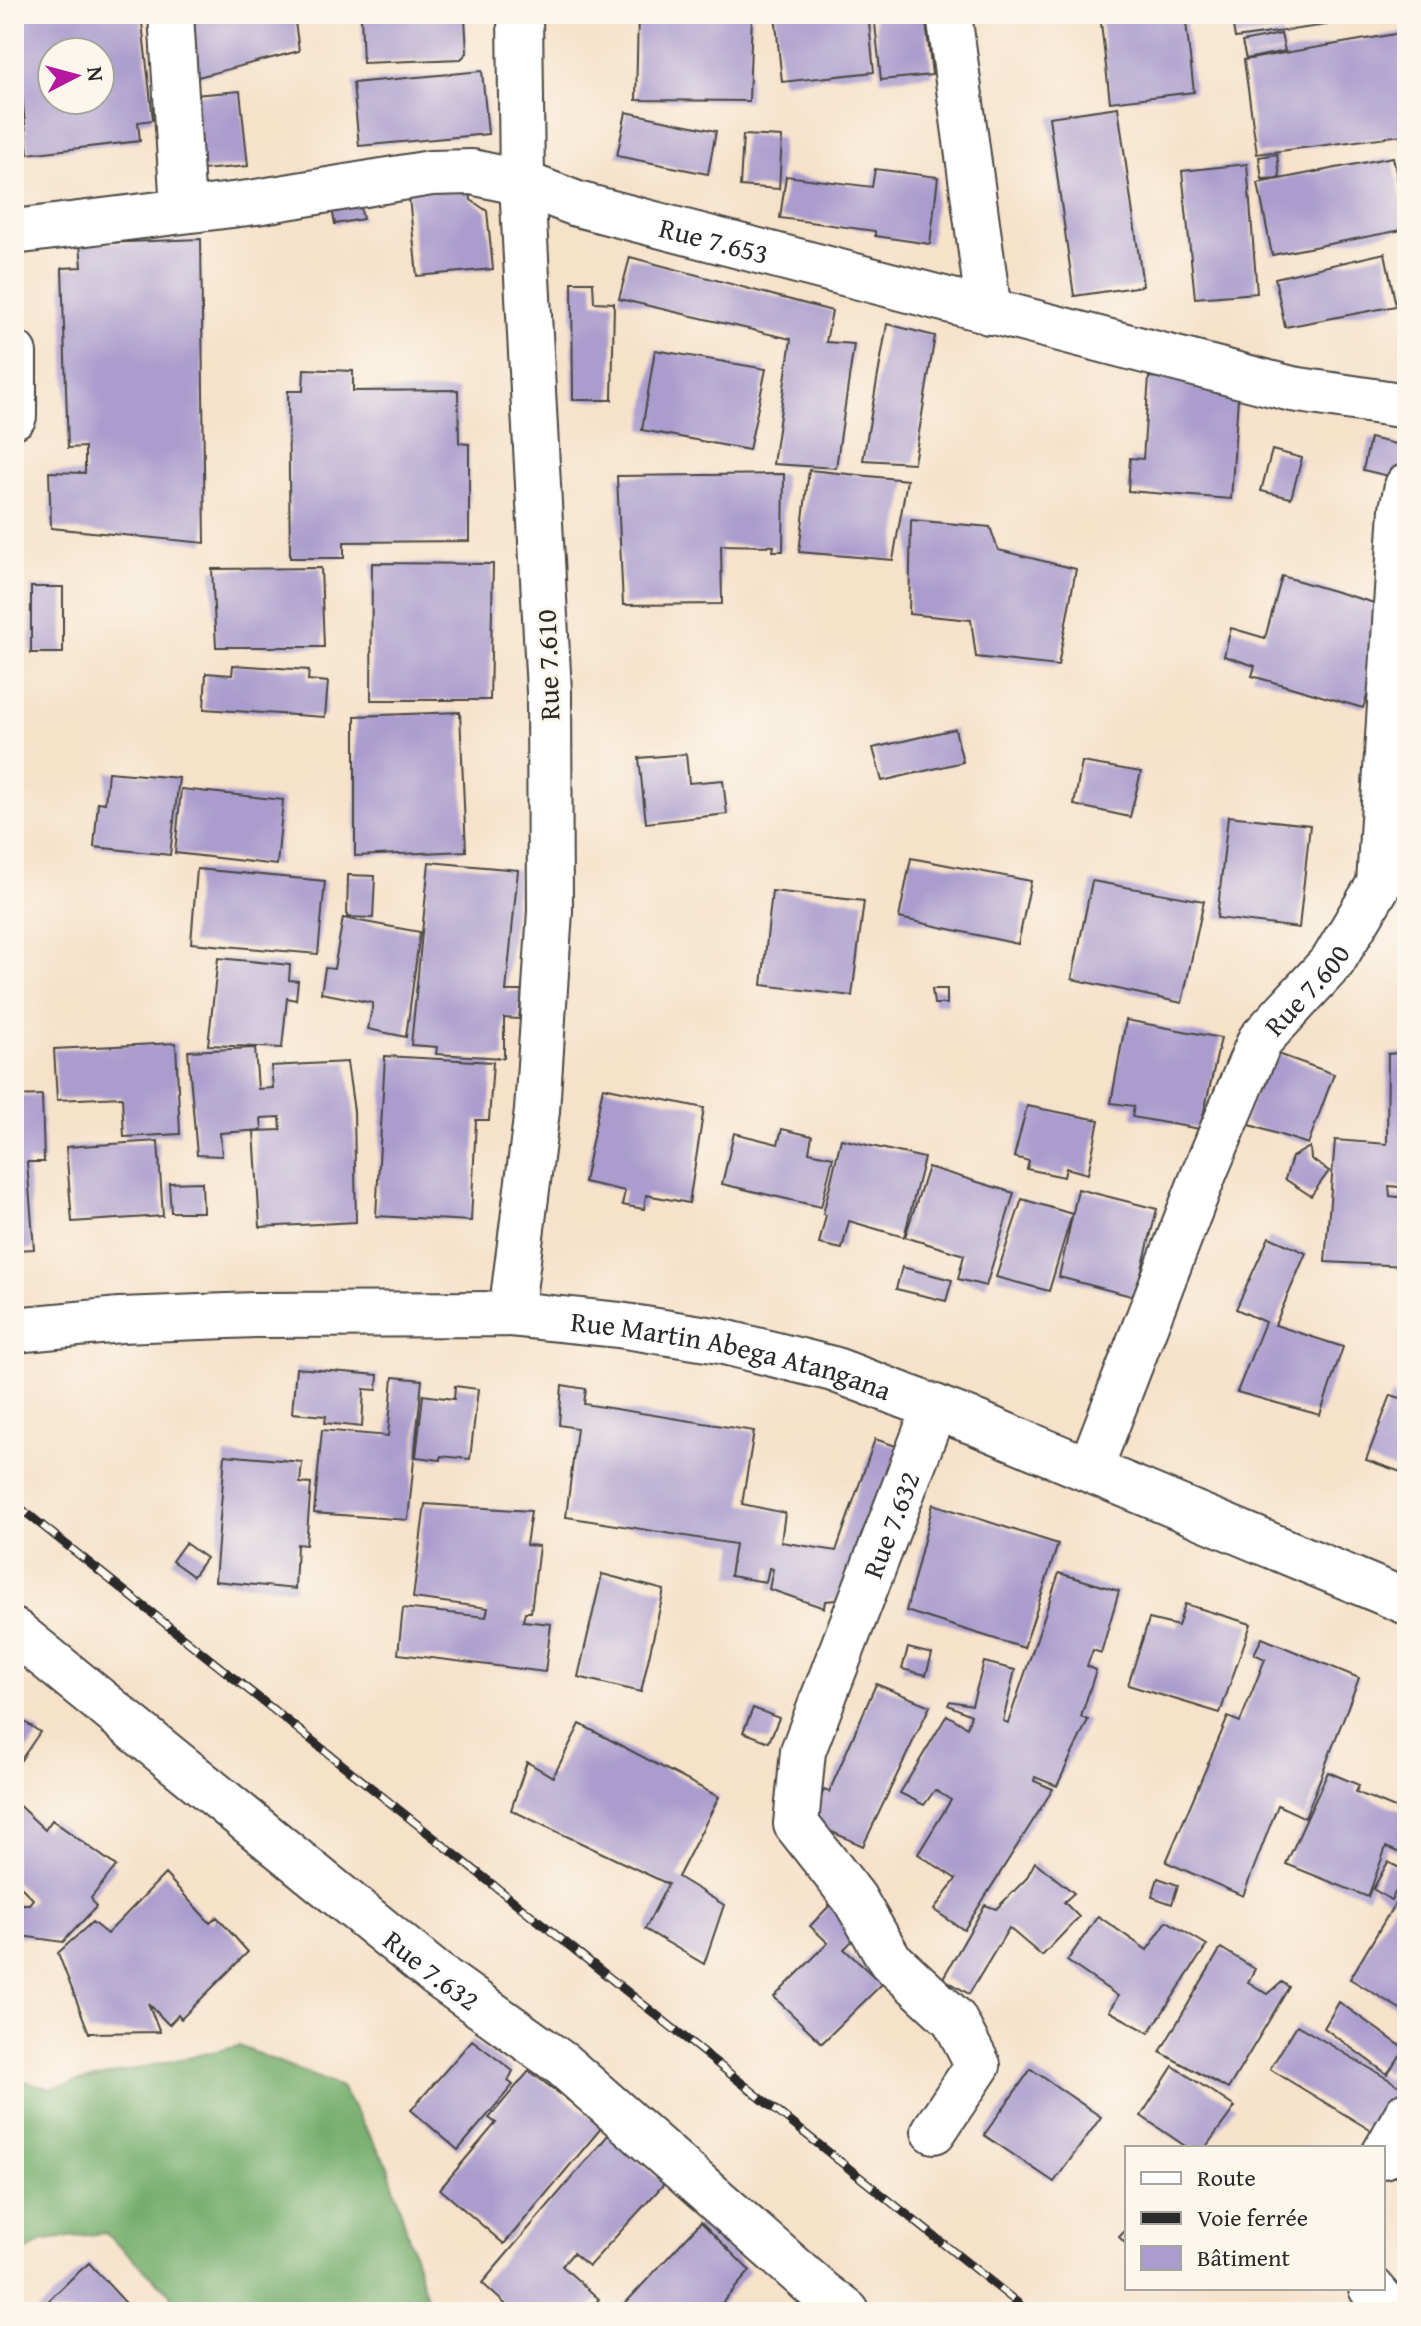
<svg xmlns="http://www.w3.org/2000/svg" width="1421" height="2326" font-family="'Gentium Book Plus',serif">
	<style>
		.forest { fill: #72ac6b; stroke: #4e6c4b; stroke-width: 2 }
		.building { fill: #aa9dcd; fill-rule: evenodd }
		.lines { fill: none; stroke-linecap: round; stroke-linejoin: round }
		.street-casing { stroke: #494643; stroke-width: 48 }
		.secondary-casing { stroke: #494643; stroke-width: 48 }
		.street { stroke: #fff; stroke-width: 44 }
		.secondary { stroke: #fff; stroke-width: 44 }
		.rail-casing { stroke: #2b2b2b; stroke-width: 9 }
		.rail { stroke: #fbf7ec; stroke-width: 6; stroke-dasharray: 18; stroke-linecap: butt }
		.labels { text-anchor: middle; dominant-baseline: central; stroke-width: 6; stroke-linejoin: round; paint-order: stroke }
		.street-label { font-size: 28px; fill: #2b2b2b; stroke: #fbf7ec }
	</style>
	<rect width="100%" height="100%" fill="#fbf7ec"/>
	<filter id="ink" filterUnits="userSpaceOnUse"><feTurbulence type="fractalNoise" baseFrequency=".0125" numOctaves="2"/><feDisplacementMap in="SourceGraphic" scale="16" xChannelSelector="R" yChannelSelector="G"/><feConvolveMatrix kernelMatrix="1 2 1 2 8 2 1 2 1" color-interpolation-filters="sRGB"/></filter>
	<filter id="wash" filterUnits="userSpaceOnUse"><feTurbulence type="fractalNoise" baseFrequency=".006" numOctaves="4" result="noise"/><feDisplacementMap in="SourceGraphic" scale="32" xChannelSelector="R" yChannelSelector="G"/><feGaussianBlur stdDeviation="1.8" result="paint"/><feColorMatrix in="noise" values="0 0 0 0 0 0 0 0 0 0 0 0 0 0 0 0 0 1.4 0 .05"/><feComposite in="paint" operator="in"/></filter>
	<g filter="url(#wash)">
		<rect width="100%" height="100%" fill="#f6e1c9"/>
		<path class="forest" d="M239,2046L341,2087L388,2167L428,2302L443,2312H168L171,2294L105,2233L44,2240L14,2259V2078L50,2088Z"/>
		<g id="blocks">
			<path class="building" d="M14,14H141L153,120L138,122L140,141L28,154ZM52,52H100V100H52Z
				M186,14H294L299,51L194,78Z
				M361,14H478V18L465,17L467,53L461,59L363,63Z
				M638,14H752L749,101L636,100Z
				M775,14H868L874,72L782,82Z
				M874,14H925L932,75L881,80Z
				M1100,14H1185L1194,92L1110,102Z
				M1231,14H1326L1327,25L1235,38Z
				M1346,14H1373V16L1347,19Z
				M1407,32V121L1400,122L1403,135L1257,154L1244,60Z
				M1281,34L1285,51L1246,59L1242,42Z
				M482,71L488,134L359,146L353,83Z
				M240,91L248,166L190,171L183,96Z
				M1118,107L1143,286L1074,296L1049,117Z
				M626,112L716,131L708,174L617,156Z
				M743,135L782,137L779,189L740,186Z
				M1277,154L1280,178L1262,179L1259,157Z
				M1393,157L1407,229L1272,255L1258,183Z
				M1247,164L1257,293L1195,298L1182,171Z
				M875,169L938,177L930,244L875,236V231L780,218L786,176L872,187Z
				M408,187L470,190L471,200L487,211L493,269L417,276Z
				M358,198L363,219L335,224L331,203Z
				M201,239L205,543L51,528L49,472L85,473V447L68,448L62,268L82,267L80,244Z
				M1385,253L1396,306L1285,327L1275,278Z
				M630,257L832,311L826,342L854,344L836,468L773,464L791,339L619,299Z
				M572,282H593L594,302L614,303L612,400H573Z
				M887,324L935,336L914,463L863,460Z
				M655,350L766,369L749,450L642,430Z
				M304,369L353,371V391L458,390L459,443L469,444V541L344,542V558H290L288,391H303Z
				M1149,377L1239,384L1231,499L1128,491L1130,458L1143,459Z
				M1370,438L1404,446L1397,478L1363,470Z
				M1272,450L1302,458L1291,498L1261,491Z
				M809,470L907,480L893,560L799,552Z
				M784,474L783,551H773L774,546L721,545L722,604L623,605L617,476Z
				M911,520L990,527L998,550L1076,569L1058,666L976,657L971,620L909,614Z
				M372,563L493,564L490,700H371Z
				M321,568L324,647H216L212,569Z
				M1282,576L1395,609L1363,708L1252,676L1255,666L1224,656L1231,628L1265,638Z
				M31,587H63V653H31Z
				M233,665L309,670L308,680L328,682L325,717L204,709L206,673L232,675Z
				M460,712L466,851L355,856V716Z
				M955,729L963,762L882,781L873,748Z
				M686,754L689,783L723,780L727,814L646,823L639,758Z
				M1082,762L1141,772L1130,817L1074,805Z
				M108,772L179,778L170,855L94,847L98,802L105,803Z
				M181,789L283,800L277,865L175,853Z
				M1228,816L1310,825L1299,928L1217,918Z
				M911,858L1031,881L1018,944L899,918Z
				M429,862L518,870L506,991H522L519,1019L504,1018V1058L436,1054L437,1047L411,1045Z
				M197,869L325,881L318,954L191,943Z
				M348,875L375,876L373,918L347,917Z
				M1092,881L1204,901L1182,1003L1072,979Z
				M772,891L864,901L852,996L762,985Z
				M343,918L420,932L406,1037L368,1029L373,1003L321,993L325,968L334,969Z
				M218,958L290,965L289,980L298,981L296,1000L287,998L282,1048L208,1045Z
				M932,989H947V1004H934Z
				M1126,1020L1221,1038L1200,1129L1132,1117L1134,1106L1111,1103Z
				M176,1043L180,1134L124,1137L122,1097L57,1100L54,1049Z
				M255,1048L258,1089L273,1088L271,1066L347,1062L354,1111L356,1222L260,1227L254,1131L281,1130L280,1117L261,1118L262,1130L220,1133L222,1156L197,1155L188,1051Z
				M1270,1051L1334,1074L1308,1144L1244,1123Z
				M1407,1052V1188L1389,1186L1390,1196L1407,1198V1266L1325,1262L1335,1140L1387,1144L1388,1054Z
				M385,1056L493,1062L489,1120H476L471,1221L376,1216Z
				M603,1087L704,1108L689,1203L646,1195L644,1209L622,1205L625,1191L584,1182Z
				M42,1095L44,1162H27L34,1249L14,1250V1096Z
				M1027,1106L1099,1120L1088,1174L1066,1168L1064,1177L1027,1169L1029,1161L1014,1157Z
				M782,1129L812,1136L809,1152L833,1157L821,1207L722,1184L734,1133L778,1144Z
				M841,1139L924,1158L904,1237L849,1221L842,1249L819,1244L826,1215L823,1214Z
				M158,1141L163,1216L72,1222L66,1147Z
				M1310,1147L1311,1159L1329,1171L1311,1196L1285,1179L1292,1157Z
				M928,1167L1014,1193L986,1286L958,1279L964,1255L905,1237Z
				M202,1182L203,1212H171L169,1183Z
				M1078,1189L1157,1209L1135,1297L1059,1277Z
				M1022,1199L1072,1214L1049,1291L996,1277Z
				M1269,1237L1306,1253L1275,1325L1343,1347L1320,1415L1237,1392L1265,1322L1236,1309Z
				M902,1267L952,1280L946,1301L896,1289Z
				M296,1368L378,1375L377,1390L364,1389L362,1427L325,1423L326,1416L292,1413Z
				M393,1377L422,1380L408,1520L314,1513L322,1430L388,1436Z
				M562,1385L586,1389L584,1404L754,1431L742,1504L785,1513L781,1542L836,1551L875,1439L902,1448L850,1599L825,1601L824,1608L769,1589L773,1569L769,1568L766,1582L730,1576L735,1544L566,1517L577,1428L559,1425Z
				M455,1386L478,1389L470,1459L441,1456V1460L416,1457L423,1395L454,1399Z
				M1391,1395L1407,1400V1474L1366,1460Z
				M225,1455L302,1462L300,1483L311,1484L306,1545L297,1544L295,1589L215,1581Z
				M425,1504L531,1511L526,1545L539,1546L531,1612H525L523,1621L551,1624L545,1672L398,1654L403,1608L486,1617L488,1608L413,1598Z
				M933,1504L1058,1544L1024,1648L906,1611Z
				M185,1543L206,1558L193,1576L172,1561Z
				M1059,1573L1119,1591L1101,1653L1093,1650L1087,1666L1096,1670L1081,1717L1088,1720L1057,1786L1035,1777L1034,1781L1053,1789L964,1930L934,1910L956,1879L918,1854L951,1800L935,1790L924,1805L900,1793L947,1715L967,1727L971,1715L948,1705L950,1701L972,1705L984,1662L1015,1670L1003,1721L1008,1723Z
				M602,1574L664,1590L641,1692L578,1677Z
				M1185,1604L1251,1624L1220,1713L1128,1685L1149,1619L1178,1626Z
				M1262,1638L1359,1678L1305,1818L1278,1805L1243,1896L1166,1862L1228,1717L1240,1722L1265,1659L1254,1654Z
				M908,1648L932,1654L926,1675L902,1669Z
				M876,1684L930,1706L863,1846L810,1822L824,1790L829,1792Z
				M753,1708L779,1718L769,1742L743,1732Z
				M14,1715L40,1732L14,1770Z
				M580,1724L719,1797L678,1877L724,1905L704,1964L645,1929L668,1884L511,1810L527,1762L553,1777Z
				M1328,1772L1359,1785L1356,1792L1407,1813V1856L1386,1847L1368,1897L1286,1864Z
				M14,1801L45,1830L52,1820L116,1866L91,1898L96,1907L63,1942L14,1935V1904H29L33,1899L14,1880Z
				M1035,1862L1074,1893L1064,1902L1079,1917L1042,1956L1009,1928L969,1994L943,1978L985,1905L996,1909L1026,1879Z
				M1388,1862L1407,1872L1391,1900L1373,1889Z
				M165,1874L210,1923L217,1917L248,1952L181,2019L178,2015L169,2025L148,2003L160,2032L89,2033L58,1953L92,1922L107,1934Z
				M1158,1878L1178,1885L1172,1904L1152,1897Z
				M1407,1883V2002L1402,2010L1350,1979Z
				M832,1903L861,1932L844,1949L882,1984L822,2043L774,1997L828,1943L810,1926Z
				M1098,1916L1147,1950L1167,1921L1207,1945L1149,2033L1109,2011L1118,1996L1067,1961Z
				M1221,1948L1255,1969L1248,1982L1268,1994L1282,1982L1289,1987L1228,2089L1160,2052Z
				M1339,2002L1405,2049L1387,2074L1324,2028Z
				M1297,2025L1403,2088L1375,2133L1270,2069Z
				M472,2040L513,2071L508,2081L513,2085L458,2150L411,2110Z
				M1173,2066L1235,2107L1205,2148H1188L1141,2116Z
				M1031,2069L1101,2117L1054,2182L984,2135Z
				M529,2071L603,2126L504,2244L440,2189L496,2123L489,2118Z
				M609,2134L664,2184L589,2266L573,2253L562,2266L599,2299L588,2312H514L482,2283Z
				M701,2222L750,2271L714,2312H617Z
				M1127,2229V2245L1119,2237Z
				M89,2263L134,2312H37L72,2278Z"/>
		</g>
	</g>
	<g filter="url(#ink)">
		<use href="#blocks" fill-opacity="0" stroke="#494643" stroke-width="2"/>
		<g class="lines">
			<defs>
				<g id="street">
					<path d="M171,14L183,209"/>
					<path d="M949,14L989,312"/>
					<path id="s1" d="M14,232L256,202L431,173L472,172L522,183L577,204L1292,389L1407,406"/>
					<path d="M14,353V416"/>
					<path d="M511,1314L537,1111L550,911L549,692L522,183L520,14"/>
					<path id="s2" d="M1090,1469L1204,1174L1260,1040L1333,961L1379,884L1402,509L1407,486"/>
					<path id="s3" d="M14,1631L436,1974L562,2064L821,2292L847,2312"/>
					<path id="s4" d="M934,2131L978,2065L954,2019L890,1960L854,1898L796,1824L803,1751L935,1407"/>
					<path d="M1383,2156L1407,2114"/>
					<path d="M1371,2288L1392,2312"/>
				</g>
				<g id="secondary">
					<path id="s5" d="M14,1330L120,1320L255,1315L511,1314L619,1325L720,1341L833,1369L979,1424L1407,1602"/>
				</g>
			</defs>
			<use href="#street" class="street-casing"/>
			<use href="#secondary" class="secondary-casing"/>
			<use href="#street" class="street"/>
			<use href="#secondary" class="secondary"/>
			<defs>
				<path id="rail" d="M14,1503L1029,2312"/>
			</defs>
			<use href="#rail" class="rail-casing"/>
			<use href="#rail" class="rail"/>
		</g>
	</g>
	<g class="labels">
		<g class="street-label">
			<text stroke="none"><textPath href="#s1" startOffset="714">Rue 7.653</textPath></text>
			<text transform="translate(547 665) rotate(-92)">Rue 7.610</text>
			<text stroke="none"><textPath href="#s2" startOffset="530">Rue 7.600</textPath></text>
			<text stroke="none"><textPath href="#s5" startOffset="722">Rue Martin Abega Atangana</textPath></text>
			<text stroke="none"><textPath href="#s4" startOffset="700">Rue 7.632</textPath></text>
			<text stroke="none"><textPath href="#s3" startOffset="538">Rue 7.632</textPath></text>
		</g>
	</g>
	<rect width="1421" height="2326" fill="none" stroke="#fbf7ec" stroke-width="48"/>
	<rect x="1125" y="2146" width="260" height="144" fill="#fbf7ec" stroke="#a8a59f" stroke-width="2"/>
	<rect x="1141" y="2172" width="40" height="12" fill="#ffffff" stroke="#a8a59f" stroke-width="2"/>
	<text x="1197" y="2186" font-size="24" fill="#2b2b2b">Route</text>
	<rect x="1141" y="2212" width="40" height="12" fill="#2b2b2b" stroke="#a8a59f" stroke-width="2"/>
	<text x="1197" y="2226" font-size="24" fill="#2b2b2b">Voie ferrée</text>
	<rect x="1141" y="2246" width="40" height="24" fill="#aa9dcd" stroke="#a8a59f" stroke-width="2"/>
	<text x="1197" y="2266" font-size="24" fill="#2b2b2b">Bâtiment</text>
	<g transform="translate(76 76) rotate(84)"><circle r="38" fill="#fbf7ec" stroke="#a8a59f" stroke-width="2"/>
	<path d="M0-6L14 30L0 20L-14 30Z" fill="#b5179e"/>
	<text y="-12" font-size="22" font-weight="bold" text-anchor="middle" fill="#2b2b2b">N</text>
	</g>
</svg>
